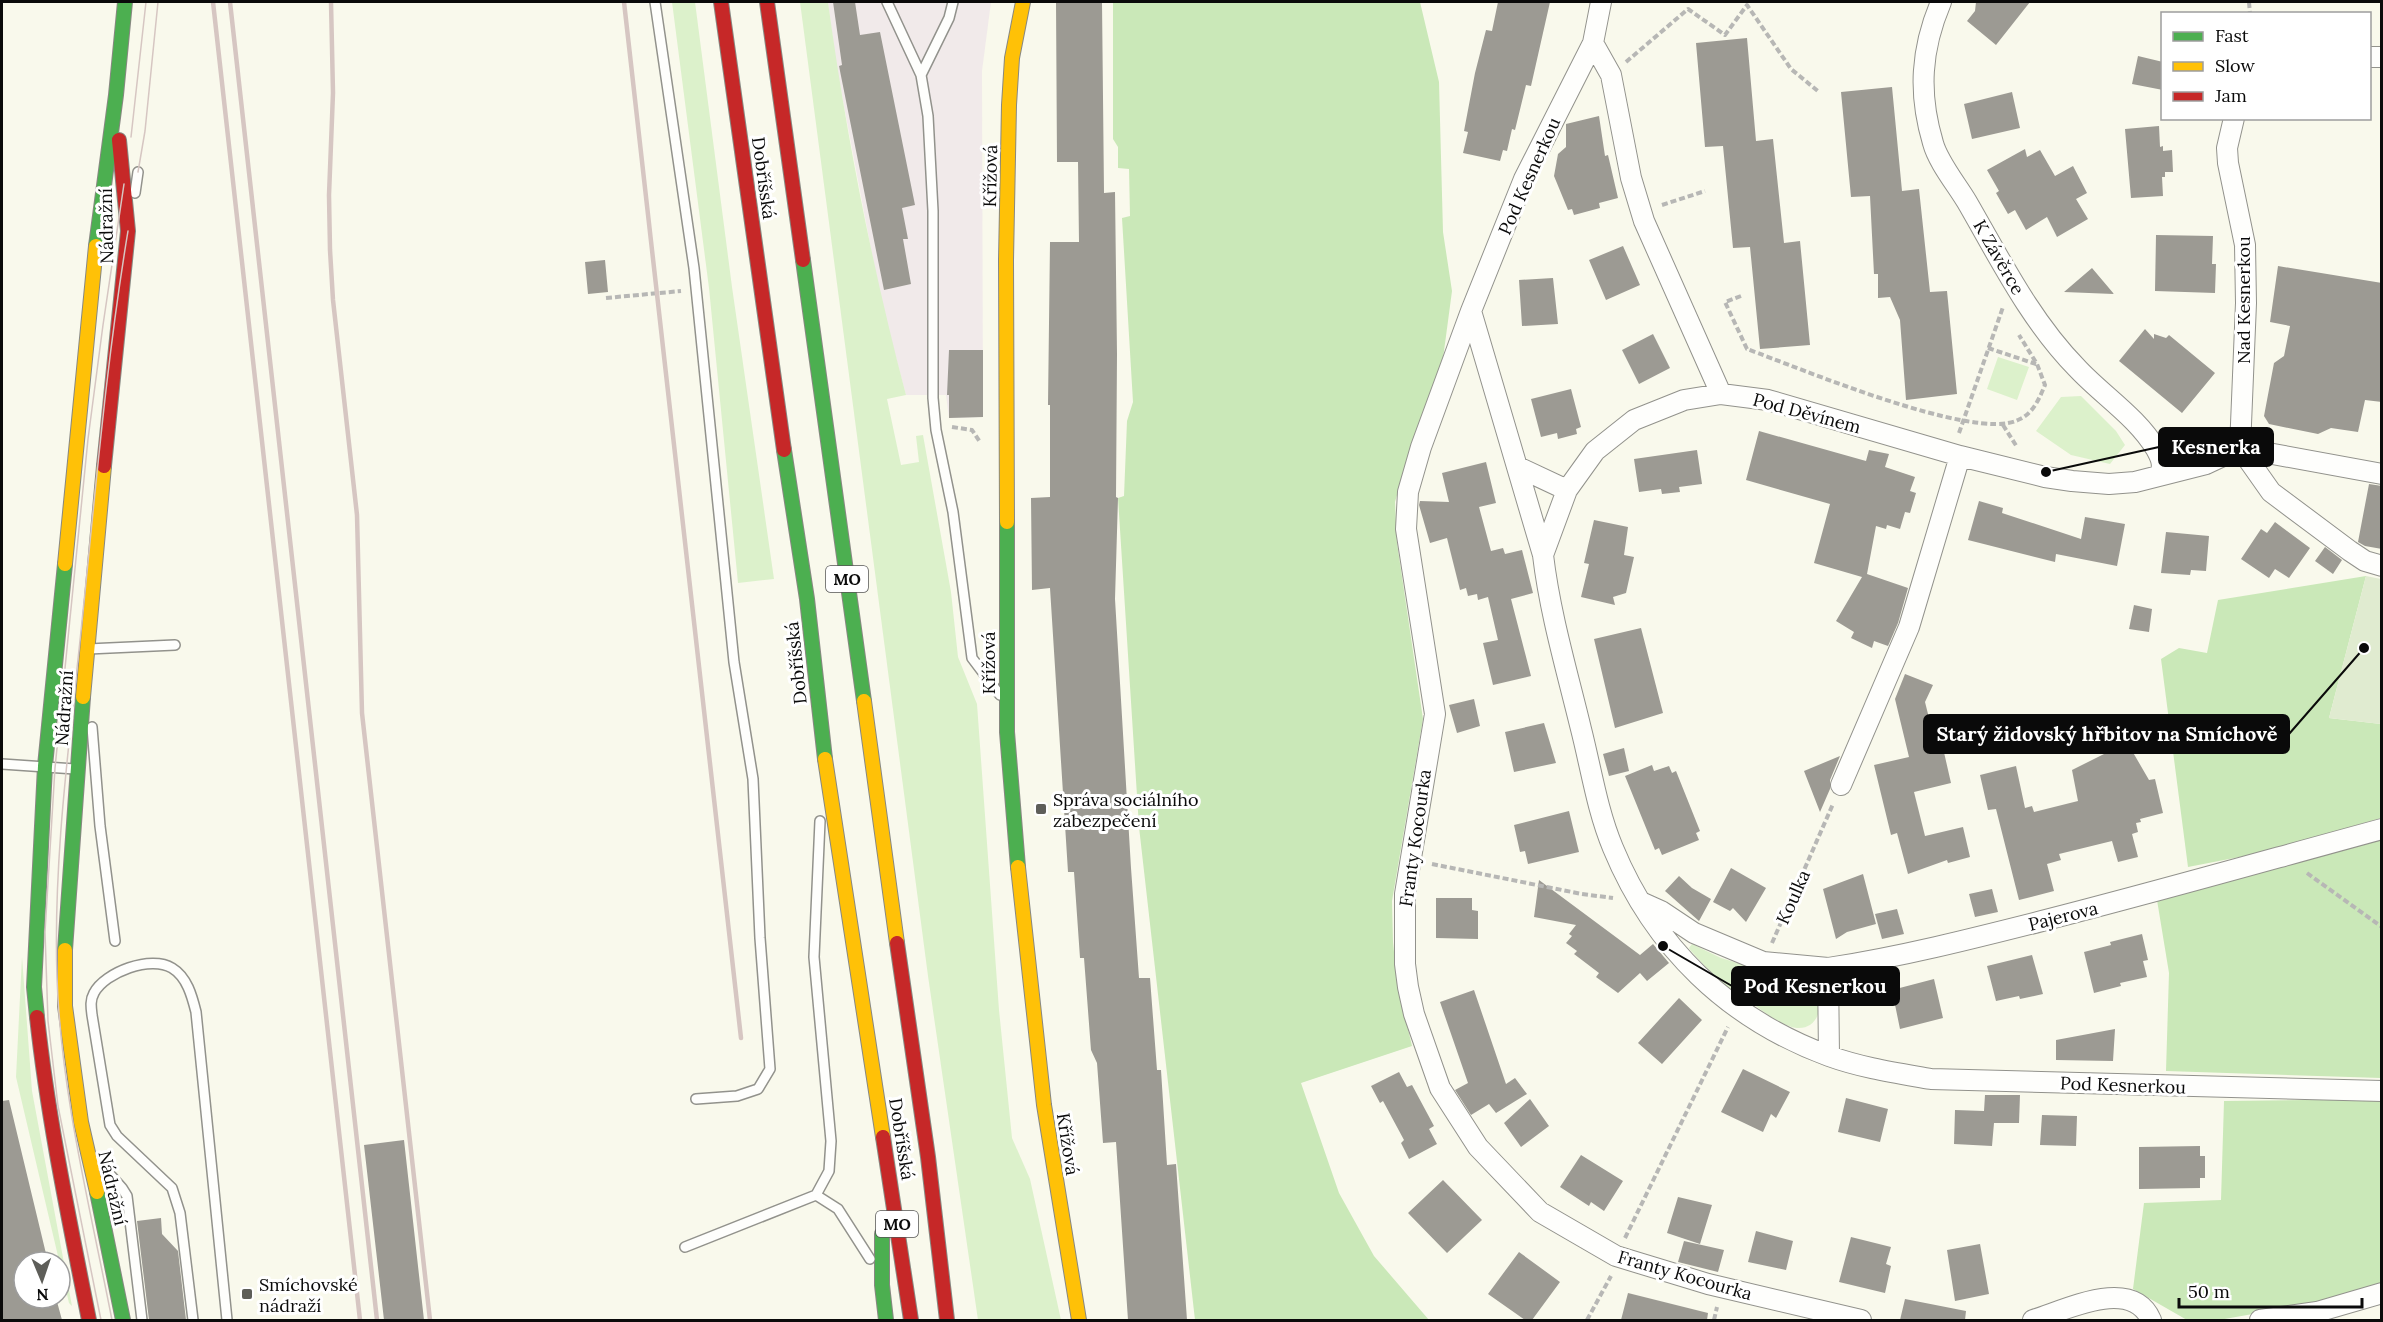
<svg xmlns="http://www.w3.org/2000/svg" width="2383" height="1322" font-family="Lora,serif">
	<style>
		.industrial { fill: #f1eaea }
		.green { fill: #dcf1cb }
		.forest { fill: #cae8b8 }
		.cemetery { fill: #e0ebd0 }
		.building { fill: #9c9a93 }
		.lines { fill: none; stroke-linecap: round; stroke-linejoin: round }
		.lane-casing { stroke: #92928c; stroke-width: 12 }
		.street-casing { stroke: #92928c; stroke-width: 22 }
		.fast-casing { stroke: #888882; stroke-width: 16 }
		.slow-casing { stroke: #888882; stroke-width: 16 }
		.jam-casing { stroke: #888882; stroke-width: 16 }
		.path { stroke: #b7b7b5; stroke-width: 4; stroke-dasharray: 6 3; stroke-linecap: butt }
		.lane { stroke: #fefefc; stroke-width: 9 }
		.street { stroke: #fefefc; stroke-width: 20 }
		.fast { stroke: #4caf50; stroke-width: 14 }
		.slow { stroke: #ffc107; stroke-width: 14 }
		.jam { stroke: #c62828; stroke-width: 14 }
		.tram { stroke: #d6c6c2; stroke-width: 1.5 }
		.rail { stroke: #d6c6c2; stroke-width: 4.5 }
		.poi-dot { fill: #5e5e59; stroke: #fff; stroke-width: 2 }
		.labels { text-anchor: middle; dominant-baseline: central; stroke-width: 6; stroke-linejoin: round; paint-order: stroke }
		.shield { fill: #fff; stroke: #545454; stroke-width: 1.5 }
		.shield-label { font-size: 16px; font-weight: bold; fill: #0a0a0a }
		.street-label { font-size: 18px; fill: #0a0a0a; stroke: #fff }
		.poi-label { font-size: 18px; fill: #0a0a0a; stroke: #fff; text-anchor: start }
		.leader { fill: none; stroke: #0a0a0a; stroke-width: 2 }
		.callout-dot { fill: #0a0a0a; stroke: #fff; stroke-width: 2 }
		.callout { fill: #0a0a0a; stroke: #0a0a0a; stroke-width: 2 }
		.callout-label { font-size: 20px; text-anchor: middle; font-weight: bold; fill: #fff }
	</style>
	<rect width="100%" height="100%" fill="#f9f9ec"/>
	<path class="industrial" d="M828,2H991L982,71L983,417L949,418L946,395H906L881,302L836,64Z"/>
	<path class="green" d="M672,2H695L732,287L774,579L738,583L709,288Z
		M800,2H828C846,134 872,266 906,395L887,399L901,465L919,462L916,436L923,435L951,592L958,657L977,704L999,1010L1012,1138L1030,1179L1061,1320H978L928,976Z
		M1998,357L2029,367L2017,400L1987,389Z
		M2081,396L2116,431L2125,445L2110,464L2071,455L2036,431L2061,397Z
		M1692,944L1721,958L1751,967L1737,994L1717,979L1691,951L1689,948Z
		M22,957L32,1091L72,1306L69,1303L16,1077Z
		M1763,972L1809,978C1827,989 1824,1030 1797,1028C1780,1026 1761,1009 1747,1000Z"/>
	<path class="forest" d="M1113,2H1420L1439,82L1443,232L1452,291L1440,381L1406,464L1395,502L1397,543L1423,719L1392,901L1393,942L1397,982L1412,1046L1301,1083L1339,1193L1374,1256L1429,1320H1195L1139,827L1118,498L1124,496L1127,421L1133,402L1122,218L1130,216L1129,169L1118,168V147L1113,139Z
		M2366,576L2329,718L2381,724V818L2260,853L2188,867L2161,659L2179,648L2207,653L2218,600Z
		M2381,838V1078L2166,1071L2169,973L2157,900Z
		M2381,1099V1284L2315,1303L2219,1320H2187L2133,1289L2144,1203L2221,1200L2224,1101Z"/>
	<path class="cemetery" d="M2366,576L2381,579V724L2329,718Z"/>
	<path class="building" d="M833,2H855L860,35L880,32L915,205L902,208L908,239H903L911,284L884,290L839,66L842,65Z
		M1056,2H1102L1104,193L1115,192L1117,354L1116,497L1118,498L1115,599L1131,868L1139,978H1150L1157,1070H1161L1167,1165L1176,1164L1187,1320H1128L1116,1142L1103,1143L1097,1063L1091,1050L1084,958H1080L1074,872H1068L1050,588L1032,590L1031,498L1050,497V405H1048L1050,242H1079L1078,162H1057Z
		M1498,2H1550L1531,86L1526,85L1515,130L1512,129L1507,151L1503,150L1500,161L1463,153L1468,132L1464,131L1475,73L1486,30L1492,31Z
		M1976,2H2030L1996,45L1967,21L1975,11Z
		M1747,38L1756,141L1773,139L1784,243L1800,241L1810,345L1760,349L1750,247L1733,248L1723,146L1705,147L1696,43Z
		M2138,56L2163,62V90L2132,84Z
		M1892,87L1902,191L1919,189L1930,292L1947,291L1957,394L1906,400L1900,320L1890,297L1878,298V274H1874L1870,196L1851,197L1841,92Z
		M2012,92L2020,128L1972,139L1964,104Z
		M1599,116L1605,156L1608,155L1618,198L1599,203L1600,208L1574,215L1572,209L1568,210L1554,176L1558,154L1566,147V124Z
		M2159,126L2160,147L2163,146V151L2172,150L2173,172H2165V177H2162L2163,196L2131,198L2125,129Z
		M2025,149L2027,157L2040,150L2055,176L2073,166L2087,193L2076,199L2088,219L2057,237L2047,217L2026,230L2015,210L2008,214L1996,193L1999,191L1987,170Z
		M2156,235L2213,236L2212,264H2216L2215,293L2155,291Z
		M1623,246L1640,285L1606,300L1589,260Z
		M605,260L608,292L588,294L585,262Z
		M2278,266L2382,283V402L2365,400L2358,432L2331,428L2318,434L2269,424L2264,416L2274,363L2284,356L2290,326L2270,322Z
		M2092,268L2114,294L2064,292Z
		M1553,278L1558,324L1522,326L1519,280Z
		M2145,329L2154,339V334L2166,338L2169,335L2215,373L2182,413L2119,361Z
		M1653,334L1670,368L1639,384L1622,350Z
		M949,350H983V417L949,418V395H947Z
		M1571,389L1581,427L1576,429L1577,434L1558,439L1557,433L1541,437L1531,399Z
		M1759,431L1866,461L1869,450L1889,454L1885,467L1915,477L1910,491L1916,493L1910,513L1905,512L1900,529L1887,525L1886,529L1876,526L1867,574L1908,588L1898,623L1888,646L1874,641L1872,648L1851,638L1854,632L1836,621L1862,577L1814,563L1830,504L1746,480Z
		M1697,450L1702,484L1679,487L1680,492L1662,494L1661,489L1639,492L1634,459Z
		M1486,462L1496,503L1479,507L1491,551L1503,548L1505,554L1522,550L1533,593L1511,599L1531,676L1493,685L1483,643L1498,640L1488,597L1478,600L1477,594L1468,596L1466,588L1460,590L1447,538L1430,543L1419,505L1420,501L1449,502L1442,473Z
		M2369,484L2382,486V549L2365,546L2358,542Z
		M1979,501L2003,508L2002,513L2081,539L2085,517L2125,524L2117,566L2056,554L2055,562L1968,540Z
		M1594,520L1628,527L1624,555L1634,557L1626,593L1613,597L1615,605L1581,597L1589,564L1584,563Z
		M2275,522L2310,548L2289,578L2275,569L2269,578L2241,559L2261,529L2267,533Z
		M2166,532L2209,536L2206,571L2191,570L2190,575L2161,573Z
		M2325,547L2342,560L2333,574L2315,561Z
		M2134,605L2152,609L2149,632L2129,629Z
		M1641,628L1663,713L1615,728L1594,639Z
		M1905,674L1933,685L1925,702L1937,750L1943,748L1951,783L1914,792L1925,836L1963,827L1970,857L1948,863L1947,860L1908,874L1897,833L1891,835L1874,765L1909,757L1895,699Z
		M1474,699L1480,726L1457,733L1449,705Z
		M1544,723L1556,763L1514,772L1505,732Z
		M1624,748L1629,771L1609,776L1603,754Z
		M2131,749L2149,780L2155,779L2163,813L2140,819L2141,822L2136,823L2138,832L2132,834L2138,857L2118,862L2112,841L2059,854L2061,860L2047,864L2054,891L2019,900L1996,809L1988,810L1980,775L2016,766L2025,808L2032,806L2034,812L2078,801L2072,770L2110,751Z
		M1840,756L1830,780V789L1820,812L1804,771Z
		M1652,765L1654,771L1669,766L1672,773L1676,771L1700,831L1696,833L1699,840L1662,855L1659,848L1655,850L1625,776Z
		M1569,811L1579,852L1528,864L1525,851L1520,852L1514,825Z
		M1731,868L1766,888L1746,922L1733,908L1730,911L1713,902Z
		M1863,874L1876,924L1847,932L1836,939L1823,889Z
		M1679,876L1692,888L1711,899L1699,921L1665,891Z
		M1539,880L1640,955L1653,944L1669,963L1647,981L1640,973L1618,993L1596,977L1599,973L1574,954L1577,951L1566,943L1572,936L1569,934L1576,925L1534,917Z
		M1992,889L1998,912L1975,917L1969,894Z
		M1436,898H1472V910L1478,911V939L1436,938Z
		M1897,909L1904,934L1882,939L1875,914Z
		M2142,934L2148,960L2143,961L2147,977L2120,983L2121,986L2094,993L2084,952L2111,945L2110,942Z
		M2032,955L2043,994L2020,999L2019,996L1996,1001L1987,966Z
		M1934,979L1943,1018L1900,1029L1892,990Z
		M1474,990L1506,1084L1515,1078L1527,1094L1496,1113L1489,1104L1471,1115L1455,1090L1468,1083L1440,1002Z
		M1679,998L1702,1020L1662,1064L1638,1043Z
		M2115,1029L2113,1061L2056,1060V1040Z
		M1743,1069L1790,1092L1776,1118L1771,1114L1763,1132L1721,1112Z
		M1399,1072L1407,1087L1412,1085L1434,1126L1429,1129L1437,1144L1409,1159L1401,1143L1404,1140L1383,1101L1380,1103L1371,1086Z
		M1985,1095H2020L2019,1123H1994L1992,1146L1954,1144L1955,1110L1984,1111Z
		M1846,1098L1888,1109L1880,1142L1838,1132Z
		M1530,1099L1549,1126L1521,1147L1504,1123Z
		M9,1100L48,1262H24V1298H56L62,1320H2V1101Z
		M2042,1115L2077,1116L2076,1146L2040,1145Z
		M404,1140L424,1320H384L364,1145Z
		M2200,1146V1156H2205V1178H2200V1188L2139,1189V1147Z
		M1581,1155L1623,1181L1604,1211L1591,1202L1589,1206L1560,1187Z
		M1443,1180L1482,1220L1447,1253L1408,1213Z
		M1678,1197L1712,1205L1700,1244L1667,1233Z
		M161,1218L162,1234L178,1251L186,1320H149L137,1221Z
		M1756,1231L1793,1241L1786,1270L1748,1262Z
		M1851,1237L1891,1247L1886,1264L1891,1266L1885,1293L1839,1282Z
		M1684,1241L1724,1250L1718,1272L1678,1262Z
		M1980,1244L1989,1294L1955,1301L1947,1250Z
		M1519,1252L1560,1282L1532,1320H1525L1488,1294Z
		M1628,1293L1708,1313L1707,1320H1621Z
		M1905,1299L1966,1311L1965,1320H1900Z"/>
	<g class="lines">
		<defs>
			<path id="lane" d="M655,2L694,268L734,662L753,779L760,938L770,1069L758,1089L737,1096L696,1099
				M887,2L921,75L928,116L933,211V398L936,430L953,512L972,658L1000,695
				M921,75L949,18L953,2
				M135,193L138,172
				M88,649L175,645
				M92,727L100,826L115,941
				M2,764L75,769
				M820,821L814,957L831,1141L829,1171L816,1195L838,1209L870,1259
				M98,1161L122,1188L127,1196L142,1320
				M685,1247L816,1195
				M193,1320L180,1213L172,1188L117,1136L110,1125L92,1015C91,1007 90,1000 94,993C105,972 151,955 172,968C187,977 192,996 196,1012L227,1320"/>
			<path id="street" d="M1601,2L1593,43L1524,179L1471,311L1421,447L1408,492L1406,529L1435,714L1405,894V964L1408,987L1414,1014L1440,1088L1478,1147L1540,1212L1616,1256L1708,1284L1861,1320
				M1941,2C1921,49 1918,93 1933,143C1938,162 1957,185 1967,202C2000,259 2030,320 2077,368C2102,395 2137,417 2156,449C2161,458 2164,465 2160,474
				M1593,43L1611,75L1631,178L1644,221L1721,394
				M2370,57H2382
				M2234,118L2227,148L2228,163L2245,245L2246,303L2240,448L2271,492L2350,551L2365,561L2382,566
				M1471,311L1543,555C1550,614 1567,671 1581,729C1591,768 1597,810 1613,848C1654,947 1728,1019 1829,1056C1862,1068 1897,1073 1931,1079L2382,1091
				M1518,467L1567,490
				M1543,555L1567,490L1595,451L1634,420L1684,400L1721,394L1768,400L1960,456L2045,477L2072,481L2109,484L2135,482L2206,464L2240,448L2382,474
				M1841,785L1909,627L1960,456
				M1641,902L1661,911L1694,933L1763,962L1828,968
				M1829,1056L1828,968C1900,957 1971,939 2042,921C2156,892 2268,860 2382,829
				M2033,1320C2066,1310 2132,1276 2151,1320
				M2260,1320L2317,1312L2382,1293"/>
			<path id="fast" d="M96,246L116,95L125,2
				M803,260L864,701
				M784,450L807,599L825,759
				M1007,522V732L1018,867
				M65,950L83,697
				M37,1017L34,987L45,766L65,564
				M97,1192L123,1320
				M882,1234V1285L886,1320"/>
			<path id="slow" d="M1007,522L1006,260L1009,105L1012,58L1023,2
				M65,564L96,246
				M83,697L104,466
				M864,701L897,943
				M825,759L883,1137
				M1018,867L1044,1105L1079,1320
				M65,950V1006L81,1122L97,1192"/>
			<path id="jam" d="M721,2L784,450
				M767,2L803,260
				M104,466L128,231L119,140
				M897,943L928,1157L947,1320
				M37,1017C48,1119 69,1219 89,1320
				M883,1137L911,1320"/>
		</defs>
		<use href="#lane" class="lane-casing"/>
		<use href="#street" class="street-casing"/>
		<use href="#fast" class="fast-casing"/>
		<use href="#slow" class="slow-casing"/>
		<use href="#jam" class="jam-casing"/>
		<path class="path" d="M2249,2L2250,14
			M1626,62L1688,9L1725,35L1747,5L1791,69L1819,92
			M1662,205L1705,191
			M1741,296L1725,302L1747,349C1797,367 1974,442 2018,420C2033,414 2039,399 2045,385L2037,364L2019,335
			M606,298L681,291
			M1988,348L2036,364
			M2003,425L2017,447
			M952,427L972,430L980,442
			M1959,433L2003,307
			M1432,864L1582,894L1613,898
			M2307,873L2382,927
			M1772,943L1833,804
			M1625,1238L1728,1027
			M1587,1320L1611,1276
			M1714,1320L1717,1307"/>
		<use href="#lane" class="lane"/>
		<use href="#street" class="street"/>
		<use href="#fast" class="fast"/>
		<use href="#slow" class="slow"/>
		<use href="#jam" class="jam"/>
		<path class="tram" d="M131,137L146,2
			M138,172L145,131L158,2
			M101,1320L58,1106L48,1021L45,932L55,768L88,439L103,325L124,184
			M112,1320C90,1207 61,1094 57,978C53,862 69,746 81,631C95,497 106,363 128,231"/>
		<path class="rail" d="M213,2L360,1320
			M230,2L377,1320
			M331,2L333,93L329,195L330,250L333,300L357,515L362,713L430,1320
			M624,2L741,1038"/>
	</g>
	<g class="poi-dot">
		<rect x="1035" y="803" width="12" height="12" rx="3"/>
		<rect x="241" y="1288" width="12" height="12" rx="3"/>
	</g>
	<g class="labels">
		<g class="shield">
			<rect x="826" y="566" width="42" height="26" rx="4.5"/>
			<rect x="876" y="1211" width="42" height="26" rx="4.5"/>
		</g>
		<g class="shield-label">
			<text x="847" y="579">MO</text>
			<text x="897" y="1224">MO</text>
		</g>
		<g class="street-label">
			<text transform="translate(990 176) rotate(-89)">Křížová</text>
			<text transform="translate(1529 176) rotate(-66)">Pod Kesnerkou</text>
			<text transform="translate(764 178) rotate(82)">Dobříšská</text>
			<text transform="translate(106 226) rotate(-91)">Nádražní</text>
			<text transform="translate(1999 257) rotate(60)">K Závěrce</text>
			<text transform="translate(2243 300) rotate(-90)">Nad Kesnerkou</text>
			<text transform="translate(1807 413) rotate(15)">Pod Děvínem</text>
			<text transform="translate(796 663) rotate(-96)">Dobříšská</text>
			<text transform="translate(988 663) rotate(-90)">Křížová</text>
			<text transform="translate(64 708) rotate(-86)">Nádražní</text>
			<text transform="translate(1415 838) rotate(-82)">Franty Kocourka</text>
			<text transform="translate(1793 897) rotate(-66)">Koulka</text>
			<text transform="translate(2063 916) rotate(-14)">Pajerova</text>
			<text transform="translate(2123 1085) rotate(2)">Pod Kesnerkou</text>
			<text transform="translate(902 1139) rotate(81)">Dobříšská</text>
			<text transform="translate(1068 1144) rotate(81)">Křížová</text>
			<text transform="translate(113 1188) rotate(77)">Nádražní</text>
			<text transform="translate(1685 1275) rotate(16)">Franty Kocourka</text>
		</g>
		<g class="poi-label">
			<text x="1053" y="799">Správa sociálního<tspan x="1053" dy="21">zabezpečení</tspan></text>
			<text x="259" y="1284">Smíchovské<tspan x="259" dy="21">nádraží</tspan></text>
		</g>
	</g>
	<path class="leader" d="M2046 472L2159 447M2364 648L2289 734M1663 946L1732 986"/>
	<g class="callout-dot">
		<circle cx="2046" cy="472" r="6"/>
		<circle cx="2364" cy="648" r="6"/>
		<circle cx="1663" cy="946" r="6"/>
	</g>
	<g class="callout">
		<rect x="2159" y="428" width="114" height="38" rx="6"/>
		<rect x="1924" y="715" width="365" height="38" rx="6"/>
		<rect x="1732" y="967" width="167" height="38" rx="6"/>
	</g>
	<g class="callout-label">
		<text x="2216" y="454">Kesnerka</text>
		<text x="2107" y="741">Starý židovský hřbitov na Smíchově</text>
		<text x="1815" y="993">Pod Kesnerkou</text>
	</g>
	<rect width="2383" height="1322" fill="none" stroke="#0a0a0a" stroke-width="6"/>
	<rect x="2161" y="12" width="210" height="108" fill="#ffffff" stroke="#9d9d9d" stroke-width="1.5"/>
	<rect x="2173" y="32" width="30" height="9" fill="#4caf50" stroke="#9d9d9d" stroke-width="1.5"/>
	<text x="2215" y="42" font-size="18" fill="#0a0a0a">Fast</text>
	<rect x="2173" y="62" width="30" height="9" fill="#ffc107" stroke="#9d9d9d" stroke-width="1.5"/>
	<text x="2215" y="72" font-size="18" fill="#0a0a0a">Slow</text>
	<rect x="2173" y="92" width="30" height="9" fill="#c62828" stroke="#9d9d9d" stroke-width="1.5"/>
	<text x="2215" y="102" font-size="18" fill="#0a0a0a">Jam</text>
	<g transform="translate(42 1280) rotate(178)"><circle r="28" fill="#ffffff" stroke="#9d9d9d" stroke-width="1.5"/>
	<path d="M0-4.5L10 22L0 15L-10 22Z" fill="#5e5e59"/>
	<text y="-9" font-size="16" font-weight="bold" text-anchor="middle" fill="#0a0a0a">N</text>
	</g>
	<path d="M2179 1298v9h183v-9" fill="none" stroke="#0a0a0a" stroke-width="3"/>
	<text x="2188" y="1298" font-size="18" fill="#0a0a0a" stroke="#ffffff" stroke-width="4.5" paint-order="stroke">50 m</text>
</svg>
